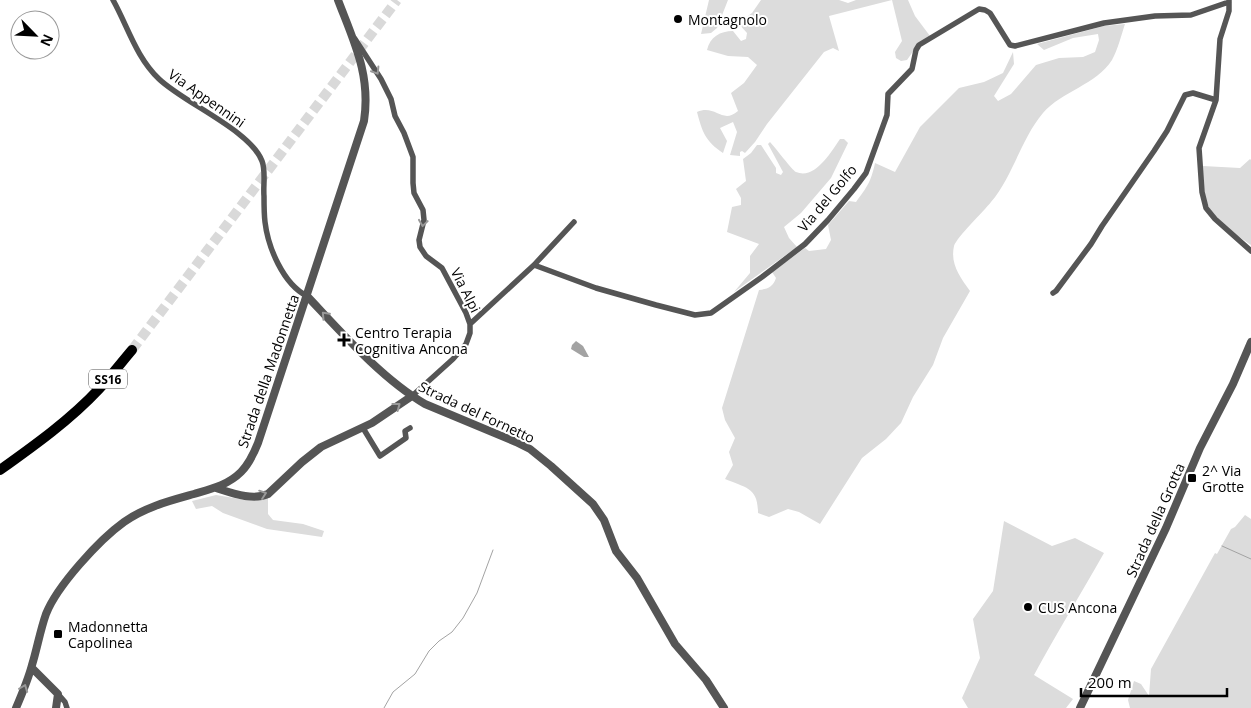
<svg xmlns="http://www.w3.org/2000/svg" width="1251" height="708" font-family="'Open Sans',sans-serif">
	<style>
		.green { fill: #dcdcdc }
		.water { fill: #a3a3a3 }
		.lines { fill: none; stroke-linecap: round; stroke-linejoin: round }
		.stream { stroke: #a3a3a3; stroke-width: 1 }
		.trunk-tunnel { stroke: #d9d9d9; stroke-width: 10; stroke-dasharray: 10 5; stroke-linecap: butt }
		.minor { stroke: #555; stroke-width: 5.5 }
		.tertiary { stroke: #555; stroke-width: 8 }
		.trunk { stroke: #000; stroke-width: 10 }
		.oneway { stroke: #999 }
		.poi-dot { fill: #000; stroke: #fff; stroke-width: 2 }
		.labels { text-anchor: middle; dominant-baseline: central; stroke-width: 4; stroke-linejoin: round; paint-order: stroke }
		.shield { fill: #fff; stroke: #4c4c4c; stroke-width: 1 }
		.shield-label { font-size: 12px; font-weight: bold; fill: #000 }
		.poi-label { font-size: 14px; fill: #000; stroke: #fff; text-anchor: start }
		.street-label { font-size: 14px; fill: #000; stroke: #fff }
	</style>
	<rect width="100%" height="100%" fill="#fff"/>
	<path class="green" d="M709,0H728L717,28L711,33L701,34Z
		M761,0H839L848,3L856,0H908L915,16L930,36L914,50L907,60L901,61L896,58L895,52L902,41L892,0L829,16L839,51L833,48L824,52L767,124L755,142L745,153L742,151L740,152V156L730,155L737,132L733,122L720,128L727,141L723,153C705,141 702,131 697,112C716,104 722,125 738,111L731,93L744,83L757,65L748,57L728,56L707,50C710,37 720,31 733,31L741,41L746,39L747,33L738,23L752,13Z
		M1125,24C1121,36 1118,49 1112,60C1096,85 1062,91 1043,113C1021,139 1013,176 991,202C984,211 957,237 954,246C950,264 960,277 970,291L943,338L933,365L913,397L901,423L886,439L862,458L820,524L799,512L788,509L769,517L758,513C758,487 746,488 725,479L733,465L729,452L735,438L725,420L722,408L759,290C768,289 773,287 776,278L772,272L805,248L809,251L826,249L831,240L828,225L849,201L856,202C867,187 871,182 875,163L895,172L920,127L959,88L984,82L1003,73L1013,52L1014,64L994,96L998,101L1011,94L1036,65L1059,58L1083,57L1095,52L1099,40L1098,34L1073,38L1044,50L1037,44L1104,26Z
		M840,139H844L848,143L831,178L801,213L784,227L789,238L797,247L734,292L750,273V256L759,244L727,232L732,207L741,205V198L736,189L746,181L743,159L751,153L757,145H761L776,168V173L781,175L783,172L768,144L770,142C775,147 792,170 796,172C815,180 831,152 840,139Z
		M1250,159L1251,160V245C1238,236 1214,220 1208,205C1202,193 1203,179 1203,166L1240,168Z
		M216,495L252,501L268,498V514L273,520L303,524L324,531L322,537L267,529L223,513L212,506L196,509L192,501Z
		M1245,515L1251,519V708H1130L1128,700L1134,681L1141,684L1149,696L1151,669L1215,553L1217,554L1231,529L1235,527Z
		M1004,521L1052,546L1075,538L1104,553C1081,594 1056,634 1034,675L1073,699L1066,708H968L962,698L980,658L973,619L993,591Z"/>
	<path class="water" d="M576,341L583,346L589,357H584L571,349L572,345Z"/>
	<g class="lines">
		<path class="stream" d="M1222,546L1251,559
			M384,708L393,692L415,674L429,651L439,641L452,632L463,618L477,593L493,550"/>
		<path class="trunk-tunnel" d="M132,350L397,0"/>
		<path class="minor" d="M113,0C128,27 136,57 159,79C184,103 250,130 262,161C266,171 263,186 264,196C264,204 264,214 265,222C268,247 283,284 307,296
			M1229,0V11L1220,39L1216,100L1199,148L1202,192L1206,208L1215,219L1251,251
			M355,39L381,79L391,99L395,116L404,133L413,157V183L414,193L423,210L424,220L419,240L420,247L426,256L442,268L466,313L470,324V333L466,344L453,359L412,396
			M534,265L596,288L656,305L695,315L711,313L762,277L805,244L828,220L854,189L866,173L887,115L888,94L912,69L916,50L919,45L979,9L985,10L990,13L1010,45L1015,46L1104,23L1155,16L1191,15L1229,2
			M1053,293L1056,291L1091,244L1102,226L1154,151L1167,131L1185,95L1193,93L1216,100
			M470,324L534,265L574,222
			M363,428L380,456L406,438L405,431L410,428
			M58,694L65,702L67,708"/>
		<path class="tertiary" d="M307,296C341,332 382,379 425,404L516,442L530,449L551,466L593,504L604,520L616,551L637,578L675,644L706,680L724,708
			M216,488C232,493 252,501 268,494L302,462L321,447L372,423L412,396
			M32,668L58,694L56,708
			M16,708C22,694 28,680 32,665C37,649 40,631 46,614C57,586 99,540 124,522C145,507 169,501 194,494C211,489 228,485 241,472C249,464 254,453 258,443L364,121C371,75 354,42 338,0
			M1080,708L1166,528L1200,448L1233,384L1251,342"/>
		<path class="trunk" d="M0,470C35,445 70,420 99,389C111,376 121,363 132,350"/>
	</g>
	<defs><path id="oneway-chevron" d="M-2-3.5L2.5 0L-2 3.5" fill="none" stroke-width="1.6" stroke-linecap="round" stroke-linejoin="round" transform="scale(1.25)"/></defs>
	<g class="oneway">
		<use href="#oneway-chevron" transform="translate(376 71) rotate(58)"/>
		<use href="#oneway-chevron" transform="translate(423 223) rotate(98)"/>
		<use href="#oneway-chevron" transform="translate(325 315) rotate(-133)"/>
		<use href="#oneway-chevron" transform="translate(397 406) rotate(-37)"/>
		<use href="#oneway-chevron" transform="translate(263 494) rotate(-19)"/>
		<use href="#oneway-chevron" transform="translate(24 688) rotate(-69)"/>
	</g>
	<g class="poi-dot">
		<circle cx="678" cy="19" r="5"/>
		<path d="M341.5 332.5h5v5h5v5h-5v5h-5v-5h-5v-5h5z"/>
		<rect x="1187" y="473" width="10" height="10" rx="2.5"/>
		<circle cx="1028" cy="607" r="5"/>
		<rect x="53" y="629" width="10" height="10" rx="2.5"/>
	</g>
	<g class="labels">
		<rect class="shield" x="89" y="369.5" width="38" height="19" rx="4"/>
		<g class="shield-label">
			<text x="108" y="379">SS16</text>
		</g>
		<g class="poi-label">
			<text x="688" y="19">Montagnolo</text>
			<text x="355" y="332">Centro Terapia<tspan x="355" dy="16">Cognitiva Ancona</tspan></text>
			<text x="1202" y="470">2^ Via<tspan x="1202" dy="16">Grotte</tspan></text>
			<text x="1038" y="607">CUS Ancona</text>
			<text x="68" y="626">Madonnetta<tspan x="68" dy="16">Capolinea</tspan></text>
		</g>
		<g class="street-label">
			<text transform="translate(207 98) rotate(35)">Via Appennini</text>
			<text transform="translate(827 198) rotate(-50)">Via del Golfo</text>
			<text transform="translate(466 290) rotate(63)">Via Alpi</text>
			<text transform="translate(268 371) rotate(-71)">Strada della Madonnetta</text>
			<text transform="translate(477 412) rotate(25)">Strada del Fornetto</text>
			<text transform="translate(1155 520) rotate(-66)">Strada della Grotta</text>
		</g>
	</g>
	<g transform="translate(35 35) rotate(114)"><circle r="24" fill="#ffffff" stroke="#999999"/>
	<path d="M0-4L9 19L0 12L-9 19Z" fill="#000000"/>
	<text y="-8" font-size="14" font-weight="bold" text-anchor="middle" fill="#000000">N</text>
	</g>
	<path d="M1081 688v8h146v-8" fill="none" stroke="#000000" stroke-width="2.5"/>
	<text x="1088" y="688" font-size="15" fill="#000000" stroke="#ffffff" stroke-width="4" paint-order="stroke">200 m</text>
</svg>
